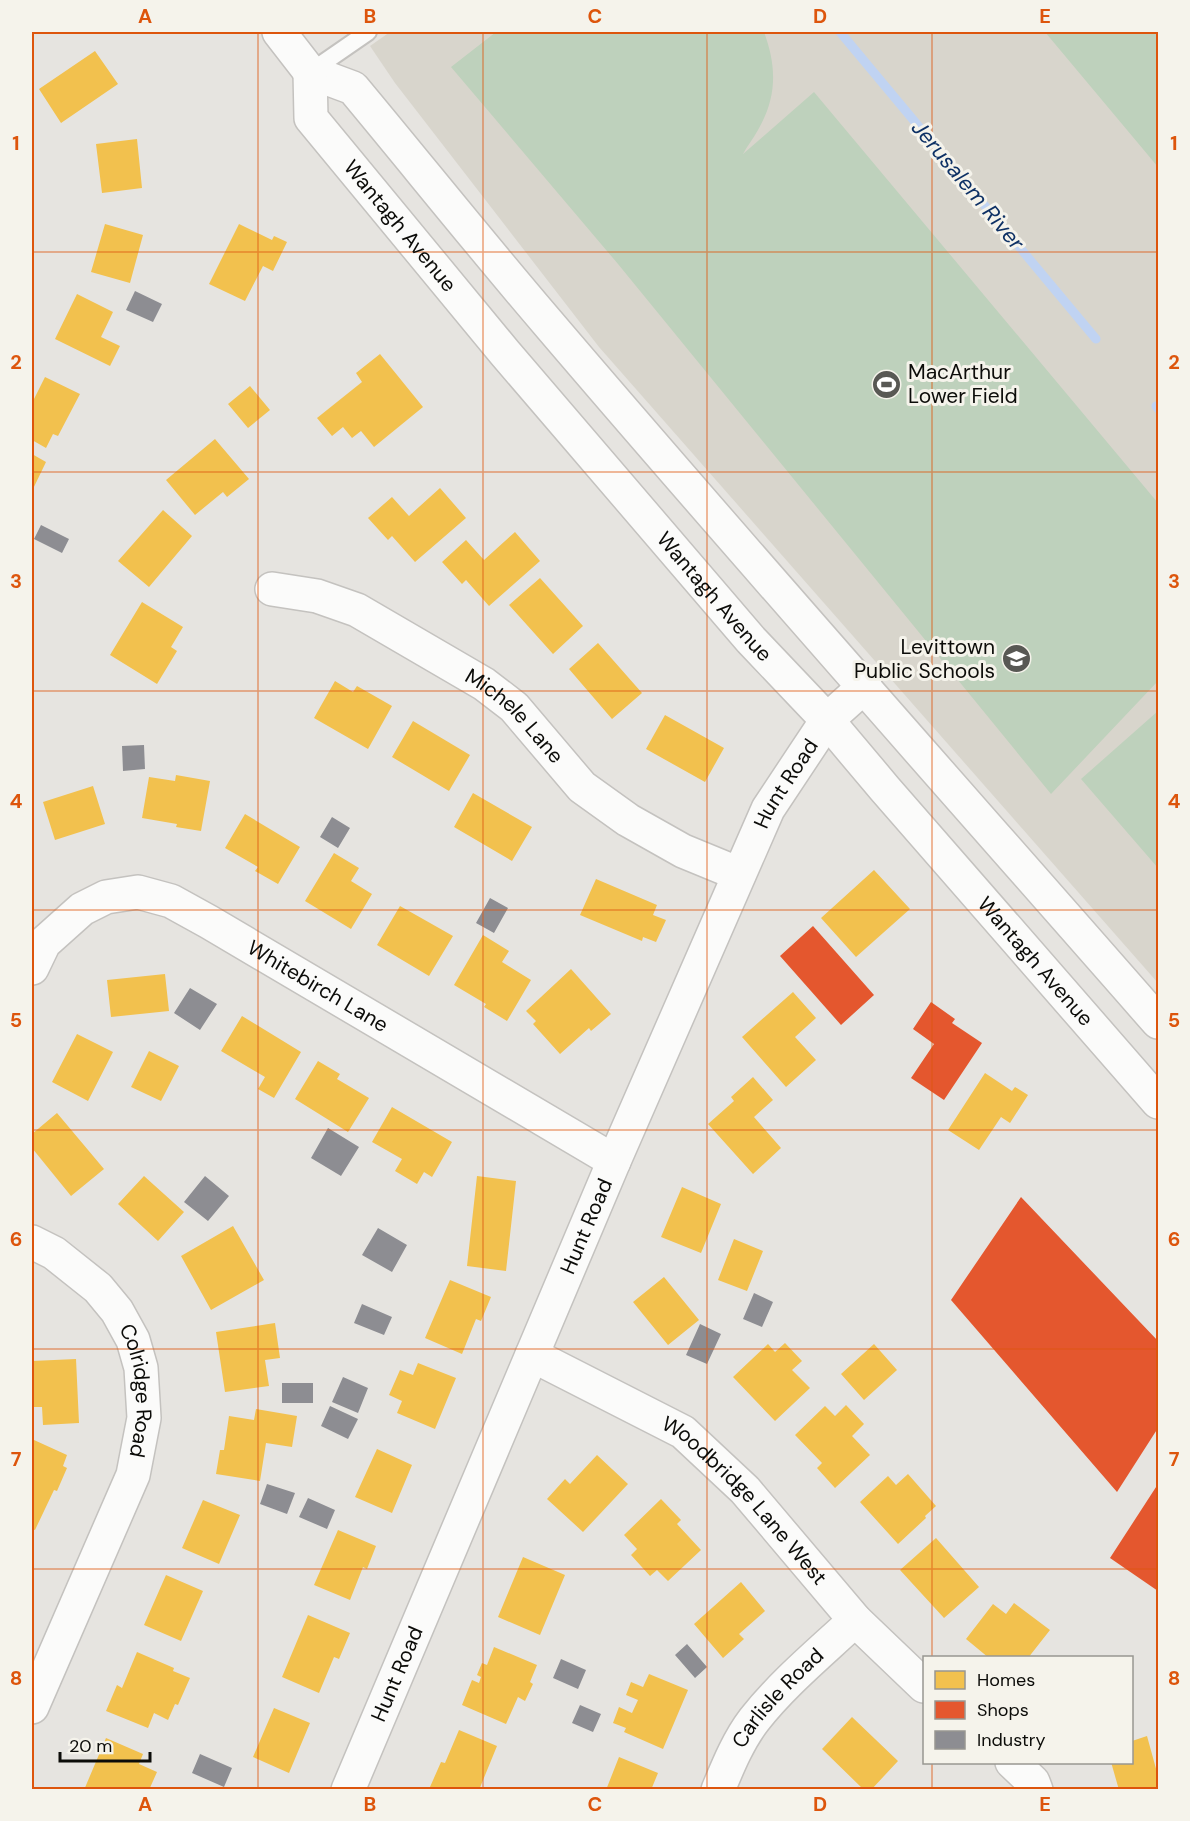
<svg xmlns="http://www.w3.org/2000/svg" width="1190" height="1821" font-family="'DM Sans',sans-serif">
	<style>
		.built { fill: #d8d5cc }
		.green { fill: #bed1bc }
		.homes { fill: #f2c14e }
		.shops { fill: #e4572e }
		.industry { fill: #8d8d92 }
		.lines { fill: none; stroke-linecap: round; stroke-linejoin: round }
		.stream { stroke: #c0d3f2; stroke-width: 9 }
		.lane-casing { stroke: #c4c2bf; stroke-width: 20 }
		.street-casing { stroke: #c4c2bf; stroke-width: 36 }
		.secondary-casing { stroke: #c4c2bf; stroke-width: 36 }
		.lane { stroke: #fbfbfa; stroke-width: 16 }
		.street { stroke: #fbfbfa; stroke-width: 33 }
		.secondary { stroke: #fbfbfa; stroke-width: 33 }
		.grid { fill: none; stroke: #dd550c; stroke-width: 1.5; stroke-opacity: 0.55 }
		.labels { text-anchor: middle; dominant-baseline: central; stroke-width: 6; stroke-linejoin: round; paint-order: stroke }
		.street-label { font-size: 21px; fill: #0c0c09; stroke: #f5f3eb }
		.poi-label { font-size: 21px; fill: #0c0c09; stroke: #f5f3eb; text-anchor: start }
		.water-label { font-size: 22px; font-style: italic; fill: #0e3165; stroke: #f5f3eb }
		.neatline { fill: none; stroke: #dd550c; stroke-width: 2 }
		.grid-label { font-size: 20px; text-anchor: middle; font-weight: bold; fill: #dd550c }
	</style>
	<rect width="100%" height="100%" fill="#e6e4e0"/>
	<path class="built" d="M390,32H1158V983L599,347L395,83L370,46Z"/>
	<path class="green" d="M496,32H764C777,67 777,97 758,130C753,139 747,146 743,154L814,92L1158,503V681L1051,794L618,264L451,67Z
		M1045,32H1158V167Z
		M1158,711V868L1081,779Z"/>
	<path class="homes" d="M95,51L118,84L61,123L39,89Z
		M137,139L142,188L102,193L96,144Z
		M105,224L143,235L130,283L91,272Z
		M239,224L272,240L274,236L287,242L273,271L263,266L245,301L209,284Z
		M77,294L113,312L101,337L120,346L110,366L55,339Z
		M380,354L423,407L374,447L361,431L352,438L343,427L332,436L317,418L362,382L356,373Z
		M45,377L80,394L58,436L53,434L46,448L32,440V403Z
		M250,386L270,410L248,428L228,404Z
		M215,439L249,479L227,497L223,492L195,515L166,480Z
		M32,454L46,462L32,491Z
		M440,488L466,518L415,562L392,536L388,540L368,518L392,497L409,516Z
		M163,510L192,536L149,587L118,561Z
		M515,532L540,561L489,606L466,580L462,584L442,562L466,540L484,560Z
		M540,578L583,626L553,654L509,605Z
		M142,602L183,627L171,647L177,651L157,684L110,655Z
		M598,643L642,693L612,719L569,669Z
		M335,681L353,692L357,686L392,706L368,749L314,718Z
		M665,715L724,748L705,782L646,749Z
		M413,721L470,755L449,791L392,757Z
		M176,775L210,781L201,831L176,827L177,824L142,818L149,777L175,781Z
		M93,786L105,824L55,840L43,802Z
		M473,793L532,827L512,861L454,827Z
		M245,814L300,847L278,884L255,871L258,867L225,848Z
		M334,853L359,868L351,881L372,894L351,929L305,901Z
		M874,870L910,909L856,957L821,918Z
		M596,879L657,905L653,915L666,920L656,942L643,937L642,941L580,915Z
		M400,906L453,936L429,976L377,945Z
		M483,935L509,951L502,962L531,980L507,1021L484,1007L486,1004L454,985Z
		M571,969L611,1014L591,1031L589,1028L560,1054L533,1024L536,1021L526,1011Z
		M165,974L169,1011L111,1017L107,980Z
		M793,992L816,1018L795,1037L816,1060L786,1087L742,1037Z
		M242,1016L301,1052L274,1098L258,1089L265,1077L221,1051Z
		M77,1034L113,1052L88,1101L52,1082Z
		M149,1051L179,1066L161,1101L131,1087Z
		M318,1061L340,1074L337,1079L369,1098L348,1132L295,1099Z
		M985,1073L1012,1091L1015,1087L1028,1095L1010,1123L1001,1117L979,1150L948,1130Z
		M753,1077L773,1100L754,1117L781,1148L753,1174L708,1124L734,1101L731,1097Z
		M392,1107L452,1142L432,1177L424,1172L417,1184L395,1171L402,1159L372,1142Z
		M57,1113L104,1169L71,1196L32,1148V1134Z
		M144,1176L184,1212L158,1241L118,1204Z
		M477,1176L516,1181L506,1271L467,1266Z
		M682,1187L721,1204L701,1253L661,1237Z
		M233,1226L264,1280L211,1310L181,1256Z
		M734,1239L763,1251L747,1291L718,1280Z
		M664,1277L699,1320L668,1345L633,1302Z
		M450,1280L491,1297L481,1321L476,1319L462,1354L425,1338Z
		M275,1323L280,1358L265,1360L269,1386L225,1392L216,1332Z
		M785,1343L802,1361L792,1370L810,1388L775,1421L733,1377L768,1344L775,1352Z
		M874,1344L897,1370L864,1400L841,1374Z
		M76,1359L79,1423L43,1425L42,1407H32V1361Z
		M418,1363L456,1378L435,1429L397,1413L402,1401L389,1395L400,1370L413,1375Z
		M846,1405L864,1424L852,1436L870,1455L835,1488L817,1468L822,1463L795,1435L825,1406L835,1416Z
		M256,1409L297,1416L292,1447L266,1443L260,1481L216,1474L220,1450H224L229,1416L254,1420Z
		M34,1440L67,1455L63,1466L67,1468L57,1491L54,1490L35,1530L32,1529V1445Z
		M377,1449L412,1465L392,1513L355,1497Z
		M597,1455L628,1484L583,1532L547,1499L565,1479L570,1484Z
		M908,1474L936,1506L925,1516L926,1518L898,1544L860,1502L888,1476L896,1485Z
		M661,1499L681,1520L677,1524L701,1550L668,1581L657,1570L650,1576L631,1555L637,1549L624,1535Z
		M203,1500L240,1515L219,1564L182,1548Z
		M338,1530L376,1546L367,1569L363,1567L350,1600L314,1585Z
		M936,1538L979,1587L944,1618L900,1570Z
		M523,1557L565,1575L540,1635L498,1617Z
		M166,1575L203,1591L181,1641L144,1625Z
		M741,1582L765,1611L739,1634L744,1639L723,1658L694,1624Z
		M1014,1603L1050,1630L1028,1658H989L966,1639L993,1604L1006,1614Z
		M308,1615L350,1633L339,1659L334,1657L319,1693L282,1677Z
		M494,1647L537,1665L530,1682L533,1684L525,1701L518,1697L506,1724L462,1705L472,1680L479,1683L481,1677L477,1675L482,1663L487,1665Z
		M137,1652L174,1668L173,1671L190,1678L178,1705L175,1704L168,1720L154,1713L148,1728L106,1711L117,1685L122,1688Z
		M649,1674L688,1690L663,1749L624,1732L626,1728L613,1723L619,1707L632,1713L638,1700L626,1695L631,1682L643,1687Z
		M274,1708L310,1723L289,1773L253,1757Z
		M852,1717L898,1761L871,1790H864L822,1749Z
		M459,1730L497,1746L479,1790H436L430,1787L441,1762L445,1763Z
		M1147,1736L1158,1776V1790H1119L1111,1762H1132V1741Z
		M106,1738L143,1754L139,1764L157,1772L149,1790H84Z
		M619,1757L658,1773L651,1790H606Z"/>
	<path class="shops" d="M813,926L874,995L841,1025L780,956Z
		M931,1002L955,1019L952,1023L982,1043L944,1100L911,1078L934,1044L913,1029Z
		M1021,1197L1158,1341V1428L1117,1492L951,1300Z
		M1158,1484V1591L1110,1558Z"/>
	<path class="industry" d="M135,291L162,304L153,322L126,310Z
		M41,525L69,539L62,553L34,539Z
		M144,745L145,769L123,771L122,746Z
		M332,817L350,828L338,848L320,837Z
		M490,898L508,908L494,933L476,923Z
		M190,988L217,1004L200,1030L174,1013Z
		M328,1128L359,1147L341,1176L311,1158Z
		M205,1176L229,1196L208,1221L184,1202Z
		M378,1228L407,1245L392,1272L362,1255Z
		M754,1293L773,1302L762,1327L743,1319Z
		M362,1304L392,1317L384,1335L354,1323Z
		M700,1324L721,1334L707,1364L686,1355Z
		M343,1377L368,1388L358,1413L332,1402Z
		M282,1383H313V1403H282Z
		M330,1406L358,1419L348,1439L321,1426Z
		M267,1484L295,1493L287,1514L260,1504Z
		M308,1498L335,1510L327,1529L299,1517Z
		M687,1644L707,1667L695,1678L675,1655Z
		M561,1659L586,1670L578,1689L553,1678Z
		M580,1705L601,1714L593,1732L572,1723Z
		M200,1754L232,1768L224,1787L192,1773Z"/>
	<g class="lines">
		<path class="stream" d="M840,32L1096,339
			M1156,406L1158,409"/>
		<defs>
			<path id="lane" d="M310,72L368,32"/>
			<g id="street">
				<path id="s1" d="M272,589L317,596L357,610L484,684L514,707L582,787L628,820L683,851L739,874"/>
				<path id="s2" d="M32,968L44,943L82,909L106,897L138,892L171,901L209,922L614,1161"/>
				<path id="s3" d="M32,1242L54,1253L98,1288L117,1311L133,1340L141,1368L144,1418L133,1475L32,1707"/>
				<path id="s4" d="M532,1355L683,1432L745,1490L855,1620L924,1686"/>
				<path d="M1012,1762L1033,1782L1036,1790"/>
				<path id="s5" d="M348,1790L614,1161L768,809L827,720L865,686"/>
				<path id="s6" d="M718,1790C728,1766 738,1741 754,1720C783,1683 821,1652 855,1620"/>
			</g>
			<g id="secondary">
				<path d="M279,32L310,72L353,88C418,166 481,245 547,322C748,558 954,789 1158,1022"/>
				<path id="s7" d="M310,72L311,118L505,353L751,640L827,720L885,789L1158,1102"/>
			</g>
		</defs>
		<use href="#lane" class="lane-casing"/>
		<use href="#street" class="street-casing"/>
		<use href="#secondary" class="secondary-casing"/>
		<use href="#lane" class="lane"/>
		<use href="#street" class="street"/>
		<use href="#secondary" class="secondary"/>
	</g>
	<path class="grid" d="M258,32V1790M483,32V1790M707,32V1790M932,32V1658M32,252H1158M32,472H1158M32,691H1158M32,910H1158M32,1130H1158M32,1349H1158M32,1569H1158M932,1762V1790"/>
	<defs>
		<symbol id="stadium-disc" viewBox="-11 -11 22 22"><circle r="9.5" fill="#585854" stroke="#f5f3eb"/><path d="M0-5a6.5 5 0 1 0 0 10a6.5 5 0 1 0 0-10ZM-3.5-1.8h7v3.6h-7Z" fill="#fff"/></symbol>
		<symbol id="school-disc" viewBox="-11 -11 22 22"><circle r="9.5" fill="#585854" stroke="#f5f3eb"/><path d="M0-5L7-2L0 1L-7-2ZM-4 1L0 2.5L4 1V4Q0 6-4 4Z" fill="#fff"/></symbol>
	</defs>
	<g fill-rule="evenodd">
		<use href="#stadium-disc" x="870" y="368" width="33" height="33"/>
		<use href="#school-disc" x="1000" y="642" width="33" height="33"/>
	</g>
	<g class="labels">
		<g class="street-label">
			<text stroke="none"><textPath href="#s7" startOffset="186">Wantagh Avenue</textPath></text>
			<text stroke="none"><textPath href="#s7" startOffset="672">Wantagh Avenue</textPath></text>
			<text stroke="none"><textPath href="#s1" startOffset="279">Michele Lane</textPath></text>
			<text stroke="none"><textPath href="#s5" startOffset="1098">Hunt Road</textPath></text>
			<text stroke="none"><textPath href="#s7" startOffset="1158">Wantagh Avenue</textPath></text>
			<text stroke="none"><textPath href="#s2" startOffset="342">Whitebirch Lane</textPath></text>
			<text stroke="none"><textPath href="#s5" startOffset="612">Hunt Road</textPath></text>
			<text stroke="none"><textPath href="#s3" startOffset="195">Colridge Road</textPath></text>
			<text stroke="none"><textPath href="#s4" startOffset="261">Woodbridge Lane West</textPath></text>
			<text stroke="none"><textPath href="#s5" startOffset="126">Hunt Road</textPath></text>
			<text stroke="none"><textPath href="#s6" startOffset="111">Carlisle Road</textPath></text>
		</g>
		<g class="poi-label">
			<text x="908" y="372">MacArthur<tspan x="908" dy="24">Lower Field</tspan></text>
			<text x="995" y="647" text-anchor="end">Levittown<tspan x="995" dy="24">Public Schools</tspan></text>
		</g>
		<g class="water-label">
			<text transform="translate(968 185) rotate(50)">Jerusalem River</text>
		</g>
	</g>
	<rect width="1190" height="1821" fill="none" stroke="#f5f3eb" stroke-width="66"/>
	<rect x="923" y="1656" width="210" height="108" fill="#f5f3eb" stroke="#989791" stroke-width="1.5"/>
	<rect x="935" y="1671" width="30" height="18" fill="#f2c14e" stroke="#989791" stroke-width="1.5"/>
	<text x="977" y="1686" font-size="18" fill="#0c0c09">Homes</text>
	<rect x="935" y="1701" width="30" height="18" fill="#e4572e" stroke="#989791" stroke-width="1.5"/>
	<text x="977" y="1716" font-size="18" fill="#0c0c09">Shops</text>
	<rect x="935" y="1731" width="30" height="18" fill="#8d8d92" stroke="#989791" stroke-width="1.5"/>
	<text x="977" y="1746" font-size="18" fill="#0c0c09">Industry</text>
	<path d="M60 1752v9h90v-9" fill="none" stroke="#0c0c09" stroke-width="3"/>
	<text x="69" y="1752" font-size="18" fill="#0c0c09" stroke="#f5f3eb" stroke-width="4.5" paint-order="stroke">20 m</text>
	<rect x="33" y="33" width="1124" height="1755" class="neatline"/>
	<g class="grid-label">
		<text x="145" y="23">A</text>
		<text x="370" y="23">B</text>
		<text x="595" y="23">C</text>
		<text x="820" y="23">D</text>
		<text x="1045" y="23">E</text>
		<text x="16" y="150">1</text>
		<text x="1174" y="150">1</text>
		<text x="16" y="369">2</text>
		<text x="1174" y="369">2</text>
		<text x="16" y="588">3</text>
		<text x="1174" y="588">3</text>
		<text x="16" y="808">4</text>
		<text x="1174" y="808">4</text>
		<text x="16" y="1027">5</text>
		<text x="1174" y="1027">5</text>
		<text x="16" y="1246">6</text>
		<text x="1174" y="1246">6</text>
		<text x="16" y="1466">7</text>
		<text x="1174" y="1466">7</text>
		<text x="16" y="1685">8</text>
		<text x="1174" y="1685">8</text>
		<text x="145" y="1811">A</text>
		<text x="370" y="1811">B</text>
		<text x="595" y="1811">C</text>
		<text x="820" y="1811">D</text>
		<text x="1045" y="1811">E</text>
	</g>
</svg>
